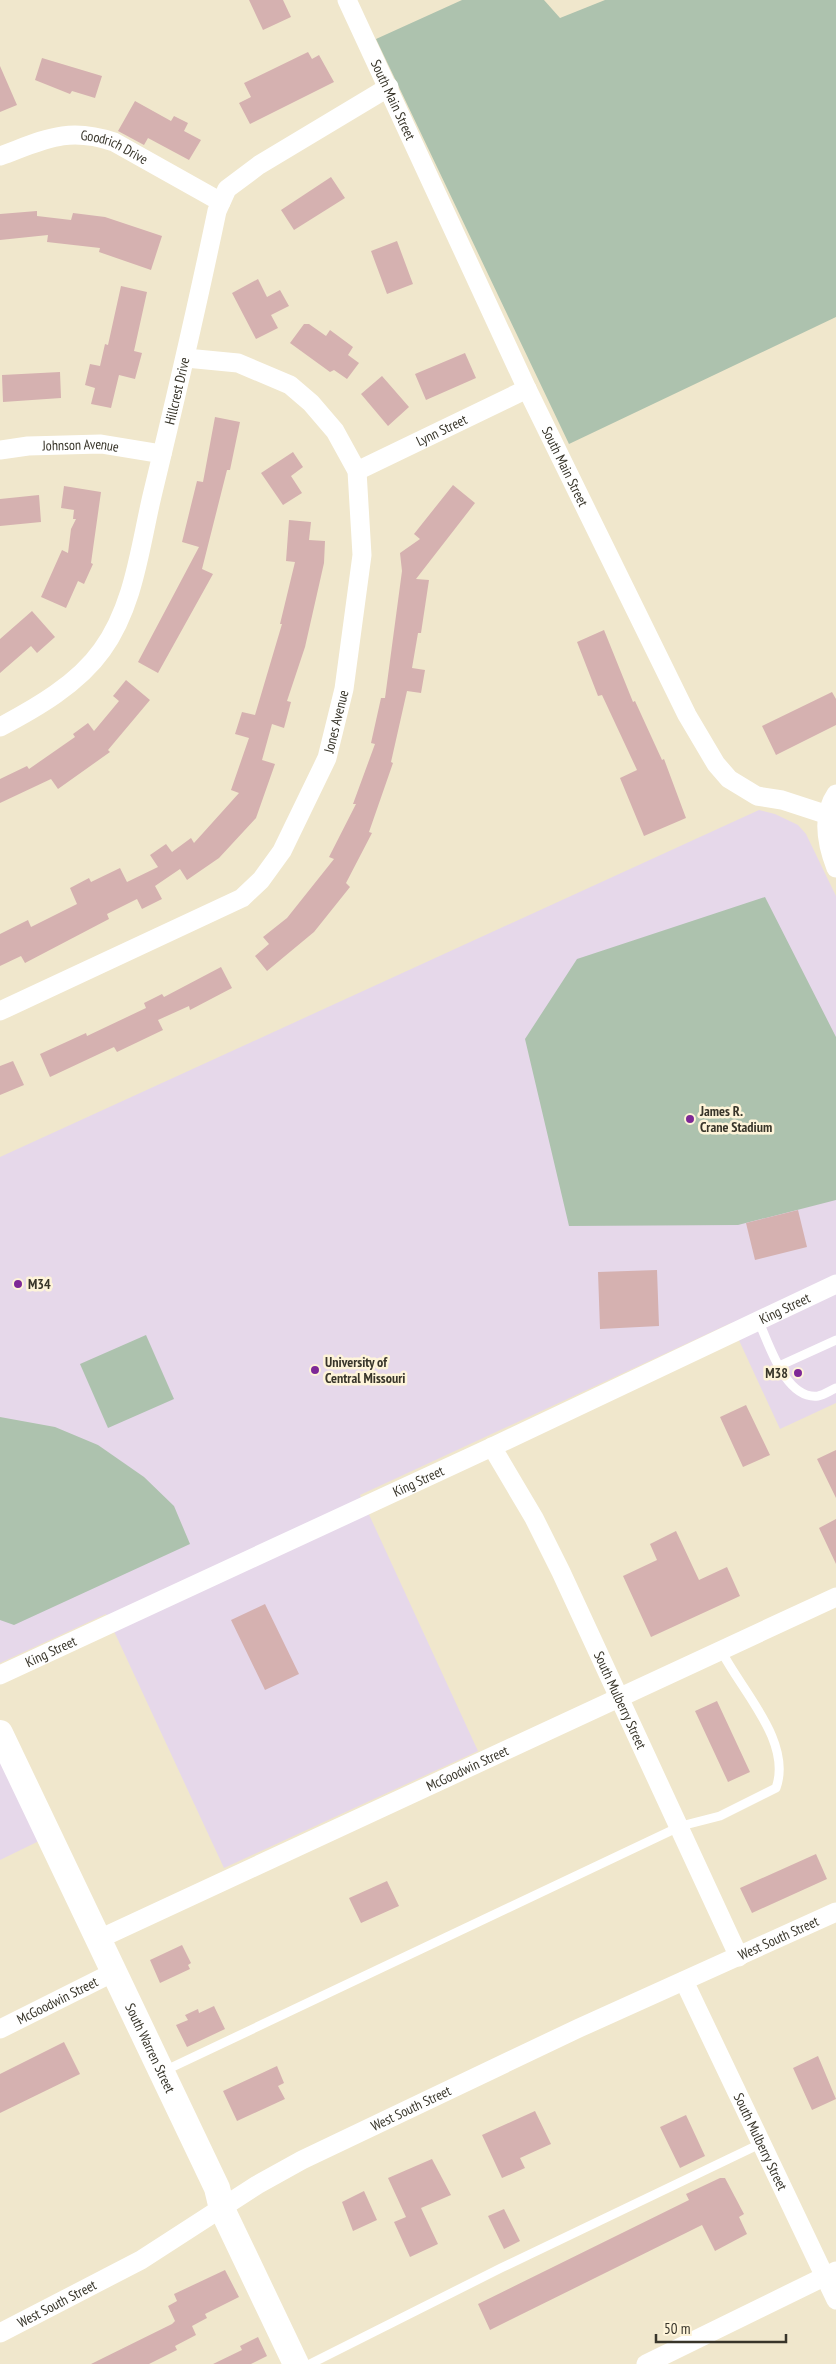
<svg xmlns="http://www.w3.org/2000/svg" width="836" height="2364" font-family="'PT Sans Narrow',sans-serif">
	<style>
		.education { fill: #e6d8ea }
		.green { fill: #adc2ae }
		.building { fill: #d5b1b0 }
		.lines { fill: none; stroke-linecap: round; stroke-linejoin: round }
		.lane { stroke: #fff; stroke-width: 9 }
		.street { stroke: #fff; stroke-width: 19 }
		.secondary { stroke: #fff; stroke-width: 26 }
		.poi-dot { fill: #7e2896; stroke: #fef4d9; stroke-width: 2 }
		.labels { text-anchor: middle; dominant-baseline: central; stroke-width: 5; stroke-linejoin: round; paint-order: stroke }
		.street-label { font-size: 14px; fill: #38352a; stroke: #fef4d9 }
		.poi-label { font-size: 14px; font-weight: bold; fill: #38352a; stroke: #fef4d9; text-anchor: start }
	</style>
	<rect width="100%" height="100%" fill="#f0e7cc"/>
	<path class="education" d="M759,810L775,814L798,825L806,834L836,896V1403L780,1429L731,1323L360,1495L478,1751L224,1868L106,1614L0,1663V1157Z
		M0,1757L39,1841L0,1860Z"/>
	<path class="green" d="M462,0H544L560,18L605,0H836V317L569,444L376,39Z
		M765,897L836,1037V1200L738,1225L569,1226L525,1039L577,959Z
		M146,1335L174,1399L108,1428L80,1364Z
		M0,1417L55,1427L98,1445L144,1477L174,1506L190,1544L14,1625L0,1620Z"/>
	<path class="building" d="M249,0H283L291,17L263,30Z
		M308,52L312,59L319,55L334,82L250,124L239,103L251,97L244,83Z
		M42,58L102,76L95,98L72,91L70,94L35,80Z
		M0,66L17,105L0,112Z
		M135,101L171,121L174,116L188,123L184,131L201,140L189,160L148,138L144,145L118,131Z
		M331,177L345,198L294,230L281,210Z
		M37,211V216L71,220L73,213L105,217L162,236L151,270L99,252L100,248L47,242L48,235L0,240V214Z
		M397,241L413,284L387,294L371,251Z
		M258,279L267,297L280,290L289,306L271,315L278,328L256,339L232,293Z
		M121,286L147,292L134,351L142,353L135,379L119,375L111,408L91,404L95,388L85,385L90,364L100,366L105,344L108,345Z
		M304,324H309L326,336L330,330L353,347L348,355L359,363L347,379L334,370L330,372L290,343Z
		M465,353L476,378L426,400L415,374Z
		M60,372L61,398L3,402L2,375Z
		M382,376L409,407L388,426L361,394Z
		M215,417L240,422L230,470H227L202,569L213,574L158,673L138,662L199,547L182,542L197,481L203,482Z
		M293,452L303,467L291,476L302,493L283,505L261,473Z
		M453,485L475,503L416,579L429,580L421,633H418L412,668L425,670L421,693L407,691L391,762L393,763L369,832L372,833L346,883L350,887L314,932L267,971L255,956L269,944L263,937L287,918L334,859L329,857L356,804H353L375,744L371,743L381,698H385L402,571L400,553L420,539L414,534Z
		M64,486L101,492L91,563L93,564L84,584L78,581L66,608L41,597L62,550L68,553L71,529L76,519H73L74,510L61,508Z
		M39,495L41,522L0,526V499Z
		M289,520L311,522L309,540L325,541L324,563L305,647L287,701L291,702L284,728L272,724L262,760L275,764L256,818L219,858L187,880L180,869L155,886L162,899L142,909L137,899L107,914L109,919L25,963L21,956L0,966V934L28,920L31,927L77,904L70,888L89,878L91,882L120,868L127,882L158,867L150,855L166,844L172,852L191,838L194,843L239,793L231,790L249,738L235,734L242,712L255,715L282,624H280L295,562L286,561Z
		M32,611L55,637L37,653L31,646L0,673V639Z
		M604,630L633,702L635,701L662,760L664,759L686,818L644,836L620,778L637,770L602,695L598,696L577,642Z
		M126,680L150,700L108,750L110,752L58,789L51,779L0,803V779L27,766L29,769L75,737L73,734L88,723L94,731L119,701L113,696Z
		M832,692L836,699V725L776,755L762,726Z
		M221,967L232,988L190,1010L189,1006L158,1020L163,1030L117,1052L114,1047L50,1077L40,1054L86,1033L87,1036L146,1008L144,1003L162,994L164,997Z
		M13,1061L24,1085L0,1095V1066Z
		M798,1210L807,1247L755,1260L746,1223Z
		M657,1270L659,1326L600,1329L598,1272Z
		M746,1405L770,1455L743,1467L720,1417Z
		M836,1450V1498L817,1459Z
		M836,1519V1564L819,1528Z
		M676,1531L699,1580L727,1567L740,1596L651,1637L623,1576L657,1560L650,1544Z
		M265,1604L299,1674L265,1690L231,1620Z
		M717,1701L750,1772L728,1782L695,1711Z
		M816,1854L827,1879L752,1913L740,1888Z
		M387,1881L399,1906L361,1923L349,1898Z
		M182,1945L191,1963L188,1965L190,1969L160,1983L150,1960Z
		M214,2006L225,2029L187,2047L176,2025L188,2020L185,2015L198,2009L199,2013Z
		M64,2042L80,2074L0,2113V2074Z
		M818,2056L836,2099L812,2110L793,2068Z
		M277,2066L284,2083L278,2086L285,2099L237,2121L223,2091Z
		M535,2111L551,2144L520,2158L525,2168L502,2178L482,2135Z
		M686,2115L705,2156L680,2168L660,2127Z
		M432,2159L451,2195L421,2208L438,2244L410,2257L394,2222L406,2217L388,2178Z
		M720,2178H725L744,2214L739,2217L747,2234L715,2251L702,2225L490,2330L478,2304L689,2200L686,2194Z
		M364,2191L377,2220L353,2231L342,2202Z
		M504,2209L520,2241L504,2249L488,2216Z
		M225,2270L239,2297L205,2314L207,2318L192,2326L196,2335L175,2346L177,2350L149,2364H91L172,2324L175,2321L168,2306L177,2301L174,2294Z
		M258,2337L267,2356L251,2364H213L242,2350L240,2346Z"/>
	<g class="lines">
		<path class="lane" d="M758,1320C769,1343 785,1400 818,1396C824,1395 831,1390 836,1388
			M779,1366L836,1340
			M164,2071L681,1826L720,1816L776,1788C793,1741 739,1688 721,1650
			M310,2364L501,2268L762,2143"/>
		<g class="street">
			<path id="s1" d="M347,0L527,389L687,715L716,764L729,779L757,796L782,800L828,815"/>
			<path id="s2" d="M0,156C44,140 67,126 114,142L221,202"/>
			<path id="s3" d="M0,450L28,446L101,444L162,454"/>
			<path id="s4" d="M357,471L527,389"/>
			<path id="s5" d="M0,727C36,708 78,684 102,650C134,606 140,547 152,496C175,401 197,307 217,211L227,189L259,165L389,87"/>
			<path d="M836,794C821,816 827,845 836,868"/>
			<path id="s6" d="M0,1011L242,898L261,880L282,851L327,758L344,689L362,555L357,471L335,431L311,403L290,385L238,363L186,358"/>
			<path id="s7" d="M492,1447L534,1518L561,1572L739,1957"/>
			<path id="s8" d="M0,1675L492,1447L836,1284"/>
			<path id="s9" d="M99,1939L836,1597"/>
			<path id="s10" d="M684,1981L836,2300"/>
			<path id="s11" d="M0,2029L114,1972"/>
			<path id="s12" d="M0,2333L141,2260L257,2185L302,2160L579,2028L836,1912"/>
			<path d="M646,2364L836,2271"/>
		</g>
		<path class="secondary" id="s13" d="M0,1733L217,2188L222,2209L296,2364"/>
	</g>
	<g class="poi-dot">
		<circle cx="690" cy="1119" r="5"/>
		<circle cx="18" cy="1284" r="5"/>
		<circle cx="315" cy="1370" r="5"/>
		<circle cx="798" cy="1373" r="5"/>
	</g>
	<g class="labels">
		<g class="street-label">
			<text stroke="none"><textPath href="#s1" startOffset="110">South Main Street</textPath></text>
			<text stroke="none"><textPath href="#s2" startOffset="120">Goodrich Drive</textPath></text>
			<text stroke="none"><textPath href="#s5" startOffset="400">Hillcrest Drive</textPath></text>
			<text stroke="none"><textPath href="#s4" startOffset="94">Lynn Street</textPath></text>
			<text stroke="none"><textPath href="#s3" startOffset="81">Johnson Avenue</textPath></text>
			<text stroke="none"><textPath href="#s1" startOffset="515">South Main Street</textPath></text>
			<text stroke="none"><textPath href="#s6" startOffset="470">Jones Avenue</textPath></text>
			<text stroke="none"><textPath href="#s8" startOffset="866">King Street</textPath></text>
			<text stroke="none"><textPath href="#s8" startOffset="461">King Street</textPath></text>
			<text stroke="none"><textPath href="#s8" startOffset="56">King Street</textPath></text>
			<text stroke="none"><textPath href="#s7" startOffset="284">South Mulberry Street</textPath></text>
			<text stroke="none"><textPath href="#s9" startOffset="406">McGoodwin Street</textPath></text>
			<text stroke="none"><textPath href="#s12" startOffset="874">West South Street</textPath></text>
			<text stroke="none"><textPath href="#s11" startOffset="64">McGoodwin Street</textPath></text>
			<text stroke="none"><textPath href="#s13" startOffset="349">South Warren Street</textPath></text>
			<text stroke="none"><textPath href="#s12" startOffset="469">West South Street</textPath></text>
			<text stroke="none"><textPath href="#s10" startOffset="178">South Mulberry Street</textPath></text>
			<text stroke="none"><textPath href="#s12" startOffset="64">West South Street</textPath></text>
		</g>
		<g class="poi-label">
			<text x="700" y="1111">James R.<tspan x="700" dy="16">Crane Stadium</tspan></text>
			<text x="28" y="1284">M34</text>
			<text x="325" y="1362">University of<tspan x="325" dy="16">Central Missouri</tspan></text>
			<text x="788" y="1373" text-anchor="end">M38</text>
		</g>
	</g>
	<path d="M656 2334v8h130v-8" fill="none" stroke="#38352a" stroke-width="2.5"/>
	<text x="664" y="2334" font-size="15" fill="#38352a" stroke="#fef4d9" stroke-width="4" paint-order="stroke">50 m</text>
</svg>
